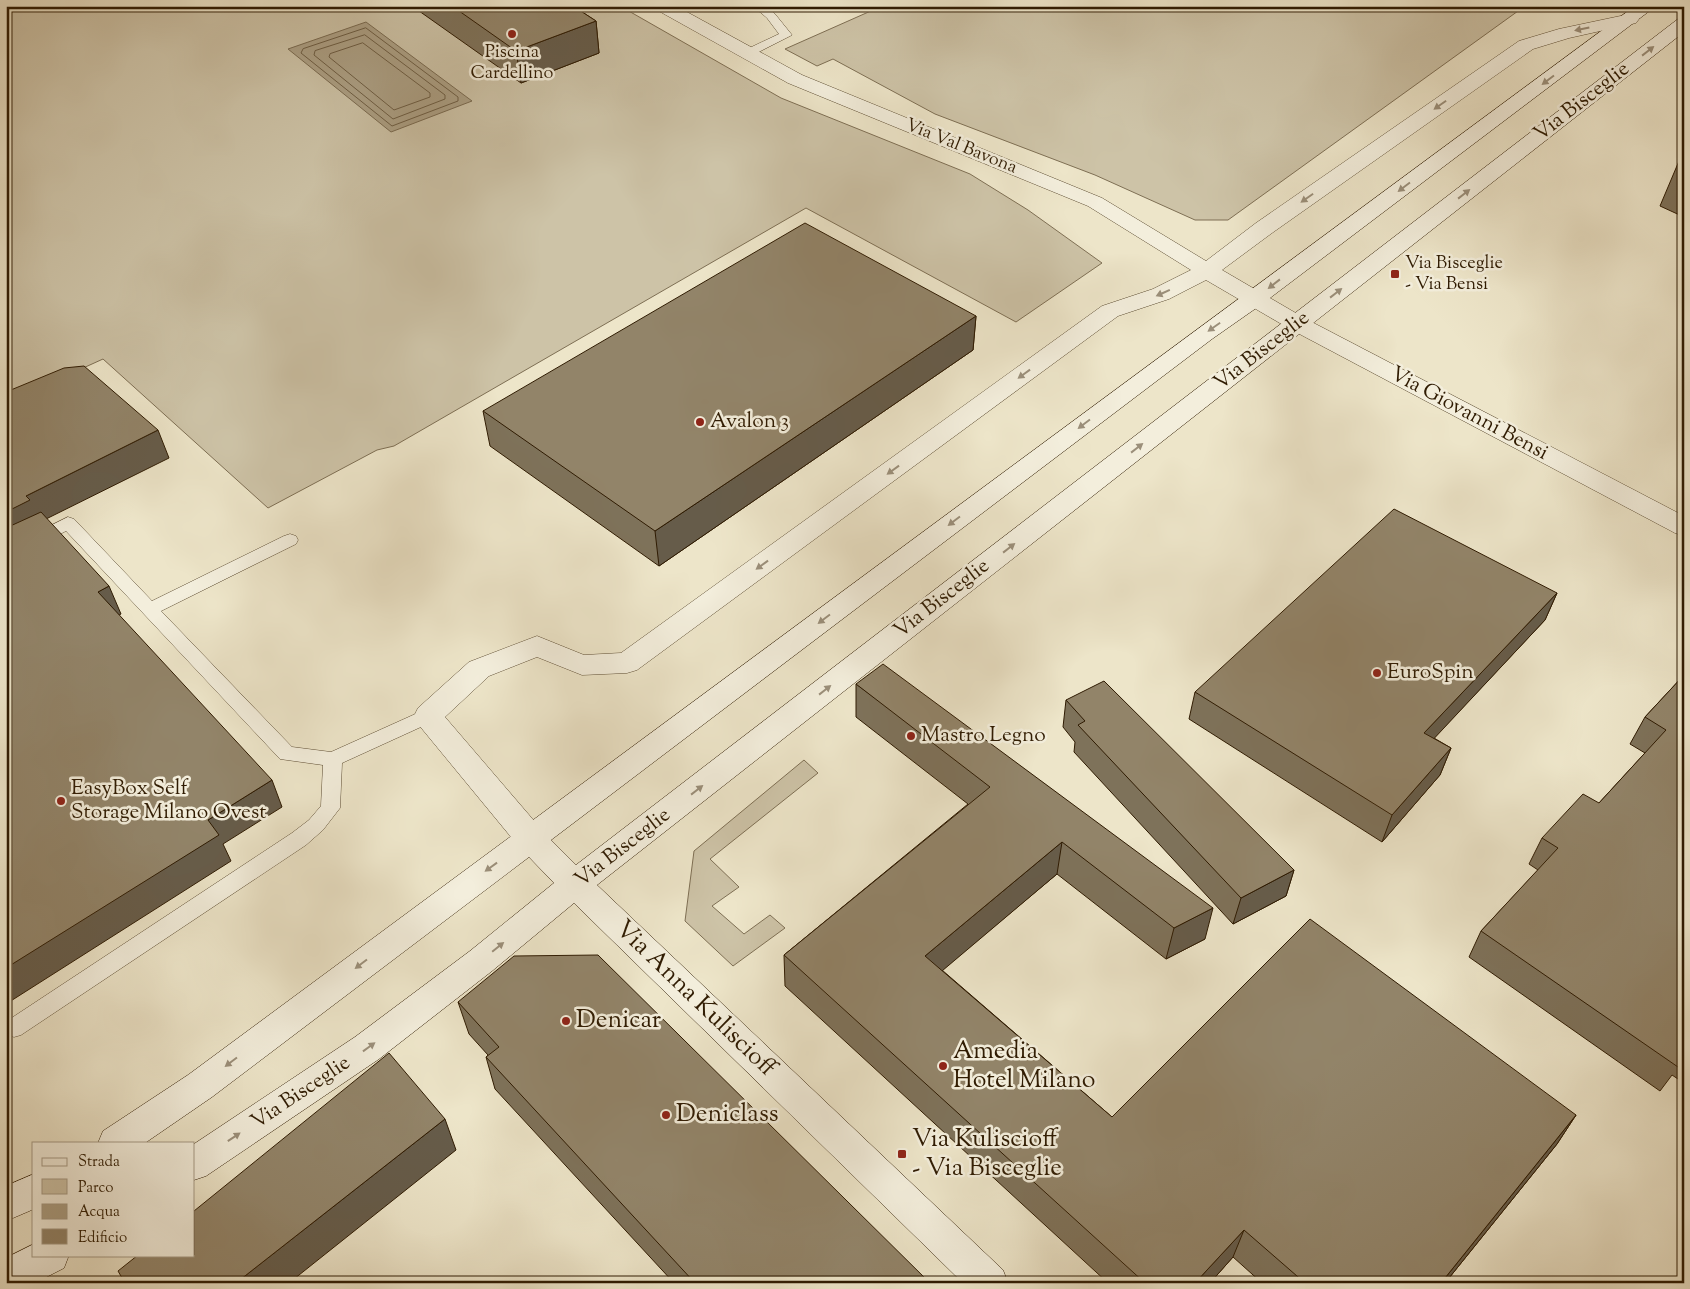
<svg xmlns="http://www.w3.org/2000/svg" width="1690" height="1289" font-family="'Sorts Mill Goudy',serif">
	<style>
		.green { fill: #cdc3a7; stroke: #7e6f54 }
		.water { fill: #aca085; stroke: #7a6b51 }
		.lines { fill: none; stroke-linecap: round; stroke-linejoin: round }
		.shore { stroke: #6e5e44; stroke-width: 1 }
		.lane-casing { stroke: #5e4e34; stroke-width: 1 }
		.street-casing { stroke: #5e4e34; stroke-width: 1 }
		.secondary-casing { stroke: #2f1b02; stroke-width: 1 }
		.lane { fill: #f3eedc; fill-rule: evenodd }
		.street { fill: #f3eedc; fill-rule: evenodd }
		.secondary { fill: #f3eedc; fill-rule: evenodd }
		.wall { fill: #7e725a; stroke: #2f1b02 }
		.shaded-wall { fill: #665c4a; stroke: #2f1b02 }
		.building { fill: #928469; stroke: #2f1b02 }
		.oneway { fill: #9b8f7a }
		.poi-dot { fill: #8f2418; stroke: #f3eedc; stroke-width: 2 }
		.labels { text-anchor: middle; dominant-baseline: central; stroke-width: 5; stroke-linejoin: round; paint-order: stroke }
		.far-poi-label { font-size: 18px; fill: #2f1b02; stroke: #f3eedc }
		.far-street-label { font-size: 18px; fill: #2f1b02; stroke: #f3eedc }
		.street-label { font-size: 21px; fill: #2f1b02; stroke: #f3eedc }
		.poi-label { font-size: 21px; fill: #2f1b02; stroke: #f3eedc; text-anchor: start }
		.near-street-label { font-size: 25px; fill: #2f1b02; stroke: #f3eedc }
		.near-poi-label { font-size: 25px; fill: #2f1b02; stroke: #f3eedc; text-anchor: start }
	</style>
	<rect width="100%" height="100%" fill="#ede5c9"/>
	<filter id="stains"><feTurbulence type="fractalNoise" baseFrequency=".004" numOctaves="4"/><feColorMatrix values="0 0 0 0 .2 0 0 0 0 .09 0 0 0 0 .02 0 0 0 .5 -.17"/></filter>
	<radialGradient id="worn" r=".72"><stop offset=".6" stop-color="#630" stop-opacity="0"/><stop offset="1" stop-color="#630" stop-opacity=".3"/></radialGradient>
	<path class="green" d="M30,6H620L781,98L970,174L1028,210L1102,263L1016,322L806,208L394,446L377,450L268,508L103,359L6,403V14Z
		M882,6H1525L1228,220H1195L1095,175L935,114L833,59L817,66L785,49Z
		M804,760L818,773L710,859L739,887L712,906L744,934L770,915L785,928L733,966L685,921L694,851Z"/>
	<path class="water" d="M366,22L472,101L391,132L288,49Z"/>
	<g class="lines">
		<path class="shore" d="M366,28L458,97V101L392,126L301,53L303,49Z
			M365,35L445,95V99L393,119L314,55L315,51Z
			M363,43L430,93V97L394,110L329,57L330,54Z"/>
		<defs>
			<path id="lane" d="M753,6H766L775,14L792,35L747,58L743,57L741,54L743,51L779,34L767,18Z
				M68,517L74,519L152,601L284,536L290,534L296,536L298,540L296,544L161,611L292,747L331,752L422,711L428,709L434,711L437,716L434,721L342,763L340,808L323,830L306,845L21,1035L14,1037L6,1034L7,1021L292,833L309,820L321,806L323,765L280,759L66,531L6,561V548Z"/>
			<path id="street" d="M654,6H676L802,75L1102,198L1206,261L1256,223L1519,41L1559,29L1630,14L1636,15L1639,19L1636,23L1569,38L1533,49L1272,233L1222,270L1306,319L1684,516V536L1675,533L1290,329L1206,280L1169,299L1118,316L637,670L627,673L582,675L537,657L489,676L445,717L542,830L546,839L542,848L531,851L520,848L418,724L414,716L418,708L469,662L537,636L584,655L621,653L1102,306L1153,289L1191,270L1088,206L788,83L657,10Z"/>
			<path id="secondary" d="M1635,6H1656L1262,304L1212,339L551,840L576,865L1678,19L1684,18V32L597,885L1003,1270L1008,1283H963L574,903L492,971L379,1059L206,1176L194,1180V1144L355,1037L470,951L554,883L529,857L212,1097L145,1143H98L103,1131L188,1075Z
				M34,1174V1209L6,1221V1186Z
				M34,1244V1255H69L64,1268L35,1283H6V1258Z"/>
		</defs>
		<use href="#lane" class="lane-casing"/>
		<use href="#street" class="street-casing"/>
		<use href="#secondary" class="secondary-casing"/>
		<use href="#lane" class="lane"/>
		<use href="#street" class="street"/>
		<use href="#secondary" class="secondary"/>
	</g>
	<path class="wall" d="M412,6H573L596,21L599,53L521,83Z
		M1684,158V217L1660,206L1679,161Z
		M1684,255V266L1680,264Z
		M976,316L973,350L659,566L490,446L483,411Z
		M1557,593L1545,620L1434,738L1451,748L1440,775L1382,842L1189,719L1195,692Z
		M1684,675V1083L1672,1075L1660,1091L1469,957L1481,931L1538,870L1529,864L1542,838L1599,803L1645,753L1630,744L1645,717Z
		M856,684L1205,939L1166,959L1057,874L942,970L1112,1117L1576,1115L1557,1144L1445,1283H1262L1233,1257L1210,1283H1108L785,986L784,955L968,804L856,717Z
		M1066,700L1294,870L1286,896L1233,924L1074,752L1075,742L1063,727Z
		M458,1002L930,1283H674L495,1089L486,1057L488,1055L469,1034Z"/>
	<path class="shaded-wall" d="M596,21L599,53L521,83L516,51Z
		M976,316L973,350L659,566L655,531Z
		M158,430L169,458L40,522L6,546V512L26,496Z
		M109,586L121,614L110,620L98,592Z
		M1557,593L1545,620L1414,760L1424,733Z
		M1451,748L1440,775L1382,842L1392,815Z
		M272,780L282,807L223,844L231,861L6,1004V968L208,820Z
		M1062,842L1057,874L923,987L925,956Z
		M1294,870L1286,896L1233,924L1241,898Z
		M1213,908L1205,939L1166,959L1174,928Z
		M1576,1115L1557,1144L1445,1283H1441Z
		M445,1119L456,1150L289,1283H236Z
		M1244,1230L1233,1257L1210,1283H1195Z"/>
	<path class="building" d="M452,6H573L596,21L516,51Z
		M1684,158V164L1679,161Z
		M805,223L976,316L655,531L483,411Z
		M84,366L158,430L26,496L30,500L6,512V392L64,368Z
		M1394,509L1557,593L1424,733L1451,748L1392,815L1195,692Z
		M41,512L109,586L98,592L272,780L208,820L219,835L6,968V528Z
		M883,664L1213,908L1174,928L1062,842L925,956L1112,1117L1310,919L1576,1115L1441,1283H1305L1244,1230L1195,1283H1145L784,955L990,787L856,684Z
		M1684,675V1058L1678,1067L1481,931L1558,848L1542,838L1583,794L1599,803L1666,730L1645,717Z
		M1104,681L1294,870L1241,898L1078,725L1085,721L1066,700Z
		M598,955L930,1283H695L486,1057L499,1047L458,1002L514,956Z
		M389,1053L445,1119L236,1283H125L118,1271L138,1255H194V1211Z"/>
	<defs><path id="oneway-solid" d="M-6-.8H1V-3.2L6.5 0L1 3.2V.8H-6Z" transform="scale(1.25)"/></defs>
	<g class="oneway">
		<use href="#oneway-solid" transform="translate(1582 29) rotate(168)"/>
		<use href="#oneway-solid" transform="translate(1648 51) rotate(-38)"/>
		<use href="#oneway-solid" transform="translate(1548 80) rotate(143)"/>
		<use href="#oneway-solid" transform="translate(1440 105) rotate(145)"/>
		<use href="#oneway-solid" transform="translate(1404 187) rotate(143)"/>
		<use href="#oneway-solid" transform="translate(1464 194) rotate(-38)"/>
		<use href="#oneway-solid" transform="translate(1307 198) rotate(145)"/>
		<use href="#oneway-solid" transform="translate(1274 284) rotate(142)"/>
		<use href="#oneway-solid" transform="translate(1163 293) rotate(156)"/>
		<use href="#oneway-solid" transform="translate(1336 293) rotate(-38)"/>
		<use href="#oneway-solid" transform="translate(1214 327) rotate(145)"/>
		<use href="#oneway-solid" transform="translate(1024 374) rotate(144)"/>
		<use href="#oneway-solid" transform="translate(1084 424) rotate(143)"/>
		<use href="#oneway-solid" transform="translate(1137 448) rotate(-38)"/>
		<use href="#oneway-solid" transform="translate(893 470) rotate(144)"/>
		<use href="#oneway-solid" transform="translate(954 521) rotate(143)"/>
		<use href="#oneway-solid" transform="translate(1009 548) rotate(-38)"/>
		<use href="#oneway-solid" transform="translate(762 565) rotate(144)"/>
		<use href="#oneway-solid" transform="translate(824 619) rotate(143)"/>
		<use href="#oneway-solid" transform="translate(825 690) rotate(-38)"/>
		<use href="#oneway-solid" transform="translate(697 790) rotate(-38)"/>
		<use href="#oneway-solid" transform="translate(491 867) rotate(144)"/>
		<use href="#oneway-solid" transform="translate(498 947) rotate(-39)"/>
		<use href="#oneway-solid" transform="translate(361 964) rotate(143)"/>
		<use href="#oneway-solid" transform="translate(369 1047) rotate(-36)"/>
		<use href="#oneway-solid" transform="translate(231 1062) rotate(143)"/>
		<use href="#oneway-solid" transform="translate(234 1137) rotate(-34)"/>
	</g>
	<g class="poi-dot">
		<circle cx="512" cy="34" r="5"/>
		<rect x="1390" y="269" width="10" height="10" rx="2.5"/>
		<circle cx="700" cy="422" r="5"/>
		<circle cx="1377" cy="673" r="5"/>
		<circle cx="911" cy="736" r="5"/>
		<circle cx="61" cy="801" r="5"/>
		<circle cx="566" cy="1021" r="5"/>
		<circle cx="943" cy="1066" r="5"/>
		<circle cx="666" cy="1115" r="5"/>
		<rect x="897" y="1149" width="10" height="10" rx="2.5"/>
	</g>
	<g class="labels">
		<g class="far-poi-label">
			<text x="512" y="53">Piscina<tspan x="512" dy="21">Cardellino</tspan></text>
			<text x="1405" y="264" text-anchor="start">Via Bisceglie<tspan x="1405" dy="21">- Via Bensi</tspan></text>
		</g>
		<g class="far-street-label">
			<text transform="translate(961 147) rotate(22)">Via Val Bavona</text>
		</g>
		<g class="street-label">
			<text transform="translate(1582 102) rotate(-38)">Via Bisceglie</text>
			<text transform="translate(1262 351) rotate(-38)">Via Bisceglie</text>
			<text transform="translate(1469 414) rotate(28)">Via Giovanni Bensi</text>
			<text transform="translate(942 599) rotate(-38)">Via Bisceglie</text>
			<text transform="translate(623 848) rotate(-38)">Via Bisceglie</text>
			<text transform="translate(301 1093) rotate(-34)">Via Bisceglie</text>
		</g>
		<g class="poi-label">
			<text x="710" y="422">Avalon 3</text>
			<text x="1387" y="673">EuroSpin</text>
			<text x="921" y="736">Mastro Legno</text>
			<text x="71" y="789">EasyBox Self<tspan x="71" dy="24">Storage Milano Ovest</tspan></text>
		</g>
		<g class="near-street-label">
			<text transform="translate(695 999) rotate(44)">Via Anna Kuliscioff</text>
		</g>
		<g class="near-poi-label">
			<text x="576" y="1021">Denicar</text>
			<text x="953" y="1052">Amedia<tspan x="953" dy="29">Hotel Milano</tspan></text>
			<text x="676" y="1115">Deniclass</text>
			<text x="912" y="1140">Via Kuliscioff<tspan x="912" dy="29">- Via Bisceglie</tspan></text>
		</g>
	</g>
	<rect width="1690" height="1289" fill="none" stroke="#ede5c9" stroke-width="25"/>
	<rect x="8" y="8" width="1675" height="1274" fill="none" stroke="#2f1b02" stroke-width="2.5"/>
	<rect x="12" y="12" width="1665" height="1264" fill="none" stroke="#2f1b02"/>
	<rect x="32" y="1142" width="162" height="115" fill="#f3eedc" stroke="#a59a85"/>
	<rect x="42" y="1158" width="25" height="8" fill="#f3eedc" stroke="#a59a85"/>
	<text x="78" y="1166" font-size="15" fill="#2f1b02">Strada</text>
	<rect x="42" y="1179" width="25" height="15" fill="#cdc3a7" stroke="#a59a85"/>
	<text x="78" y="1192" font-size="15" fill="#2f1b02">Parco</text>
	<rect x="42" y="1204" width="25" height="15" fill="#aca085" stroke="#a59a85"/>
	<text x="78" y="1216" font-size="15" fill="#2f1b02">Acqua</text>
	<rect x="42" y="1229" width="25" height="15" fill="#928469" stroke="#a59a85"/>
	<text x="78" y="1242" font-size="15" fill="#2f1b02">Edificio</text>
	<rect width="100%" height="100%" filter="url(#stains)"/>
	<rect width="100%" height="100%" fill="url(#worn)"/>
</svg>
